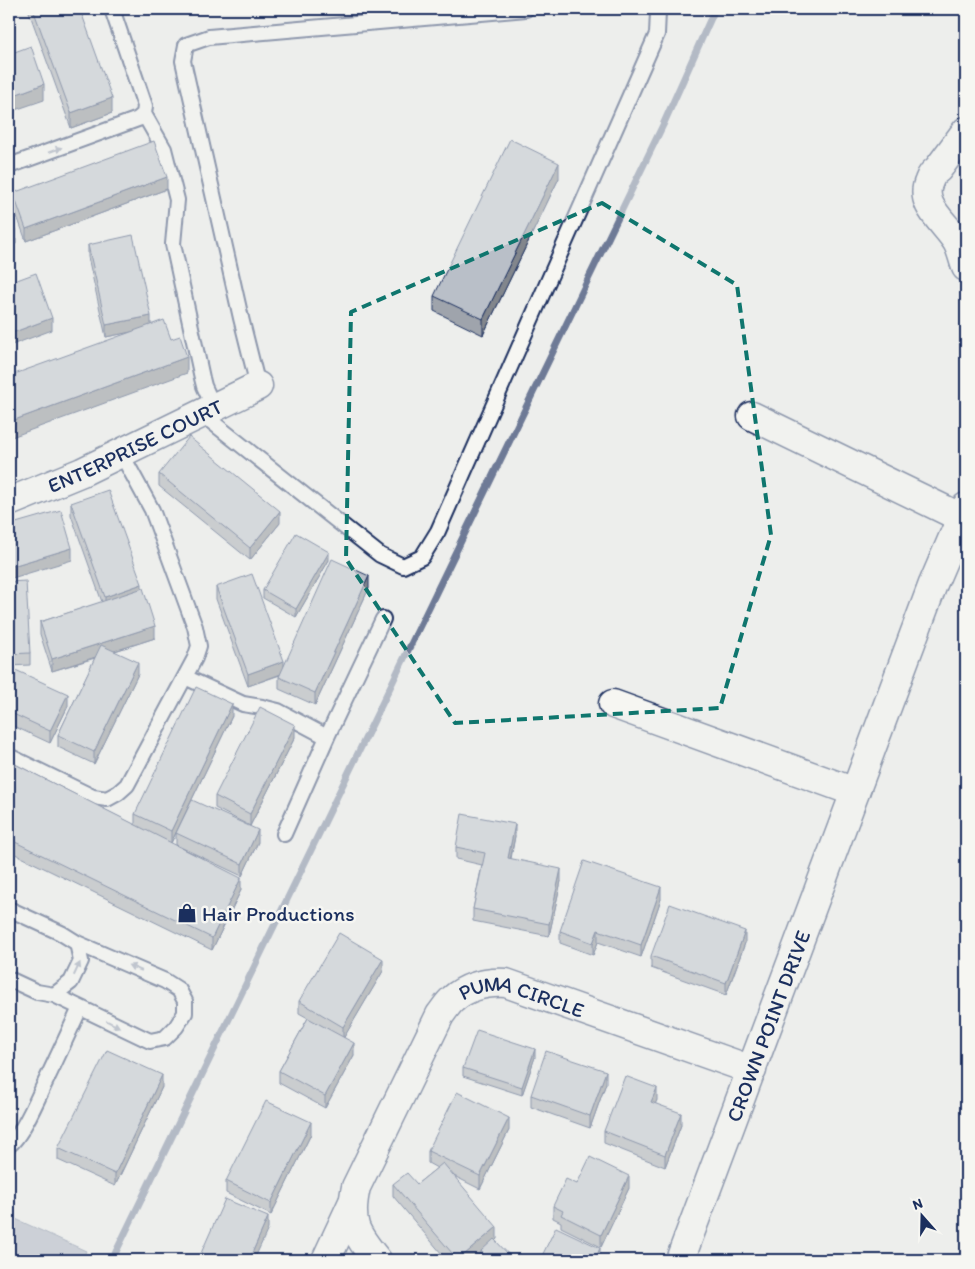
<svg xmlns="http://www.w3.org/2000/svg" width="975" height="1269" font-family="Itim,sans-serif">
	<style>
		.water { fill: #a5acbc; stroke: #6e7a96 }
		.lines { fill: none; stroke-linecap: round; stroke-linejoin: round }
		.stream { stroke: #6e7a96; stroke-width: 7 }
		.lane-casing { stroke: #1b2f5e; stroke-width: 18 }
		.street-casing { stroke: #1b2f5e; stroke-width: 31 }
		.lane { stroke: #f6f6f2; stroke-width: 14 }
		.street { stroke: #f6f6f2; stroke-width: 28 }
		.wall { fill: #9fa4ac; stroke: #1b2f5e }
		.shaded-wall { fill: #82868c; stroke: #1b2f5e }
		.building { fill: #b9bfc8; stroke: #1b2f5e }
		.oneway { fill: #8892a8 }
		.marked { fill: none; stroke: #0f766e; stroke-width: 4; stroke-dasharray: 10 6; stroke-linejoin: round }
		.labels { text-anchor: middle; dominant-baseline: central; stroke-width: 5; stroke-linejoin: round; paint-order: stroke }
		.street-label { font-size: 21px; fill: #1b2f5e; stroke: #f6f6f2 }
		.poi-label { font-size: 21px; fill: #1b2f5e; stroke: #f6f6f2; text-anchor: start }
	</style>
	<rect width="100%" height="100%" fill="#edeeec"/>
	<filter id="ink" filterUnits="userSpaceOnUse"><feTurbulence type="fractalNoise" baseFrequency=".02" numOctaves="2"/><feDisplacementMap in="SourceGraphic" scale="10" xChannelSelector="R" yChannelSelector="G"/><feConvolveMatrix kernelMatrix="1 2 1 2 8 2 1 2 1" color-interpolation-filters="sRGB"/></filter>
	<g filter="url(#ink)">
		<path class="water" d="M9,1216L86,1251L82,1260H9Z"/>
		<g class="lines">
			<path class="stream" d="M112,1260L663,125L715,9"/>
			<defs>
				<path id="lane" d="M112,9L145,106L144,114L164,149L177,200L173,244L202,378L204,386L214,408
					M9,166L138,119L144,114
					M258,386L241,318L183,61L186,45L209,37L526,9
					M202,414L380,555L403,566L422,557L438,531L657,34L658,12L655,9
					M185,677L243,704L262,707L278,711L327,737L383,619
					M9,756L93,797L107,799L118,793L127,785L195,658L199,646L195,627L152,510L121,453
					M284,834L327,737
					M9,909L61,933L77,943L81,961L71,982L54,995L37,992L9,979
					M54,995L150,1041L165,1038L176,1027L185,1013V1001L179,990L165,981L77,943
					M9,1145C21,1137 37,1100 44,1085C56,1060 68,1034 80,1008"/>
				<g id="street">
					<path d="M966,131L938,169C933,173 931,175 929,181C918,205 946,223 957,242C961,249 963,259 966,267"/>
					<path d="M752,416L966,520"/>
					<path id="s1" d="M9,502L82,472L258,386"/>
					<path d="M613,704L855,792"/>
					<path d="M326,1260L352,1204"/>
					<path id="s2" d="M377,1260C355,1233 348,1223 356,1187L440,1015C444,1010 448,1003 453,999C468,986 487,982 506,983L752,1070"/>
					<path id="s3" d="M680,1260L933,584L966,507"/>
				</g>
			</defs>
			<use href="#lane" class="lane-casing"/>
			<use href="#street" class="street-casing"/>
			<use href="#lane" class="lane"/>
			<use href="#street" class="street"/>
		</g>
		<path class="wall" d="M28,9H80L112,113L71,128Z
			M559,178L483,335L434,311V296Z
			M167,189L26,241L13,205V193Z
			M88,245L151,324L171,339L187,373L130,332L106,337L88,257Z
			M159,474L280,523L250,560L159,486Z
			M71,503L142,588L155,638L115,651L138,674L94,764L58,747V735L95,658L52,671L40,634V622L102,602L71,515Z
			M329,560L296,617L263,598V590Z
			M9,582L30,653V665L9,666Z
			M216,587L284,665L369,588L315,705L279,689V677L280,675L248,686L216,599Z
			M9,667L68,706L50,743L9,724Z
			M232,716L171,843L241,890L212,950L9,851V761L135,825V814Z
			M295,737L250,826L215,808V796Z
			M176,833L258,842L242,876L176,845Z
			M515,836L511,859L561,881L549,936L473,921V909L482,865L456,859V847Z
			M661,899L641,957L598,942L593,955L560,943V931Z
			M745,943L726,995L651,968V956Z
			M383,971L344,1037L354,1055L325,1108L279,1083V1071L308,1018L299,1013V1001Z
			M535,1057L522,1095L463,1076V1068Z
			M606,1083L590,1128L531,1107V1095Z
			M162,1087L115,1186L58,1160V1148Z
			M657,1100L655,1103L681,1125L665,1167L604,1143V1131Z
			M509,1130L480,1189L454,1176L497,1239L495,1241L513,1260H481V1253L472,1260H447L393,1196V1184H417L437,1168L428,1163V1151Z
			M311,1134L271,1215L226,1193V1181Z
			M577,1184L629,1188L601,1247L561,1227V1222L553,1218V1206Z"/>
		<path class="shaded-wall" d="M44,84V100L9,112V97Z
			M112,98V113L71,128V113Z
			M559,163V178L483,335V319Z
			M167,177V189L26,241V229Z
			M16,232V244L9,246V234Z
			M151,316V328L106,337V325Z
			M52,318V330L9,346V334Z
			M187,357V373L9,438V422Z
			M280,511V523L250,560V548Z
			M72,548V560L9,579V567Z
			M329,552V560L296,617V609Z
			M369,576V588L315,705V693Z
			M142,584V596L105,609V597Z
			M155,626V638L52,671V659Z
			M284,661V673L248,686V674Z
			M138,662V674L94,764V752Z
			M68,694V706L50,743V731Z
			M232,704V716L171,843V831Z
			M295,725V737L250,826V814Z
			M515,824V836L508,870V858Z
			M258,830V842L242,876V864Z
			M561,869V881L549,936V924Z
			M241,878V890L212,950V938Z
			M661,887V899L641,957V945Z
			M598,930V942L593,955V943Z
			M745,931V943L726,995V983Z
			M383,959V971L343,1039V1027Z
			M354,1043V1055L325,1108V1096Z
			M535,1049V1057L522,1095V1087Z
			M606,1071V1083L590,1128V1116Z
			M162,1075V1087L115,1186V1174Z
			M657,1088V1100L651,1114V1102Z
			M681,1113V1125L665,1167V1155Z
			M509,1118V1130L480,1189V1176Z
			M311,1122V1134L271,1215V1203Z
			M629,1176V1188L601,1247V1235Z
			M268,1217V1229L254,1260H249Z
			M497,1227V1239L482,1252L481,1251V1253L472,1260H458Z
			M600,1248V1260H595Z"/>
		<path class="building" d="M33,9H80L112,98L71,113Z
			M31,46L44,84L9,97V54Z
			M510,139L559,163L483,319L434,296Z
			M154,141L167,177L26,229L13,193Z
			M9,210L16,232L9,234Z
			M133,235L151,316L106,325L88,245Z
			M36,273L52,318L9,334V283Z
			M164,320L171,339L180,336L187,357L9,422V376Z
			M189,437L280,511L250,548L159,474Z
			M108,490L142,584L105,597L71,503Z
			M61,510L72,548L9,567V525Z
			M296,533L329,552L296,609L263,590Z
			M332,559L369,576L315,693L279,677Z
			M252,574L284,661L248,674L216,587Z
			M26,581L30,653L9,654V582Z
			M143,588L155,626L52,659L40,622Z
			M101,645L138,662L94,752L58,735Z
			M9,667L68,694L50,731L9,712Z
			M196,687L232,704L171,831L135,814Z
			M260,707L295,725L250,814L215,796Z
			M9,761L241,878L212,938L9,839Z
			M192,800L258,830L242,864L176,833Z
			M462,814L515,824L508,858L561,869L549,924L473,909L485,853L456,847Z
			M584,861L661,887L641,945L598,930L593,943L560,931Z
			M670,904L745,931L726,983L651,956Z
			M339,933L383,959L343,1027L299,1001Z
			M308,1018L354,1043L325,1096L279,1071Z
			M477,1030L535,1049L522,1087L463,1068Z
			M107,1050L162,1075L115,1174L58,1148Z
			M546,1051L606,1071L590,1116L531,1095Z
			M625,1076L657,1088L651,1102L681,1113L665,1155L604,1131Z
			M457,1092L509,1118L480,1176L428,1151Z
			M266,1101L311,1122L271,1203L226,1181Z
			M590,1157L629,1176L601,1235L561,1215L563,1211L553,1206L566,1179L577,1184Z
			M443,1163L497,1227L458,1260L393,1184L407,1173L417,1184Z
			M225,1199L268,1217L249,1260H198Z
			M556,1227L600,1248L595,1260H540Z
			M494,1239L514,1260H489L481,1251Z"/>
		<defs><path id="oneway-solid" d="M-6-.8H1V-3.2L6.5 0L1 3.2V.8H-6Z" transform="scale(1.25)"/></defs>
		<g class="oneway">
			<use href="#oneway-solid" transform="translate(55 150) rotate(-20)"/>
			<use href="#oneway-solid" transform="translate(135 968) rotate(-157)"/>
			<use href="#oneway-solid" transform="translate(77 969) rotate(-65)"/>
			<use href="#oneway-solid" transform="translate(113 1024) rotate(26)"/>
		</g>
	</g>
	<path d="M0 0H975V1269H0ZM602,203L737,285L771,535L720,708L455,723L346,559L351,312Z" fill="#edeeec" fill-opacity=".55" fill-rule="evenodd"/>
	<path class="marked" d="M602,203L737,285L771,535L720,708L455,723L346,559L351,312Z"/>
	<defs>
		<symbol id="shop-bare" viewBox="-9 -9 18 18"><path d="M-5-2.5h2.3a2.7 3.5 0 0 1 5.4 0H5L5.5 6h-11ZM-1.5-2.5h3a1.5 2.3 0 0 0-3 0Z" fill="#1b2f5e" stroke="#f6f6f2" stroke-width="2.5" paint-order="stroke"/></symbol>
	</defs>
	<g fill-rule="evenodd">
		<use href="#shop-bare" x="173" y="899" width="28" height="28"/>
	</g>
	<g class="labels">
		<g class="street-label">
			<text stroke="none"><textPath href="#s1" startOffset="138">ENTERPRISE COURT</textPath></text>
			<text stroke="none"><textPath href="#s2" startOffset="366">PUMA CIRCLE</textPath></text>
			<text stroke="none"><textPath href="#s3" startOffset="250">CROWN POINT DRIVE</textPath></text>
		</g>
		<g class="poi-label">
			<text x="202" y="913">Hair Productions</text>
		</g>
	</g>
	<rect width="975" height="1269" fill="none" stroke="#f6f6f2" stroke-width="30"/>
	<rect x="15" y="15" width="945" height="1239" fill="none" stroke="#1b2f5e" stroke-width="2" filter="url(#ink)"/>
	<g transform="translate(922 1216) rotate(340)" stroke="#f6f6f2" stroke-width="4" paint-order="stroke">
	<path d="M0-4L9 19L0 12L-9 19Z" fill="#1b2f5e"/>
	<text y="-8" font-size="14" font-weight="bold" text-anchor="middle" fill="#1b2f5e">N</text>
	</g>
</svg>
